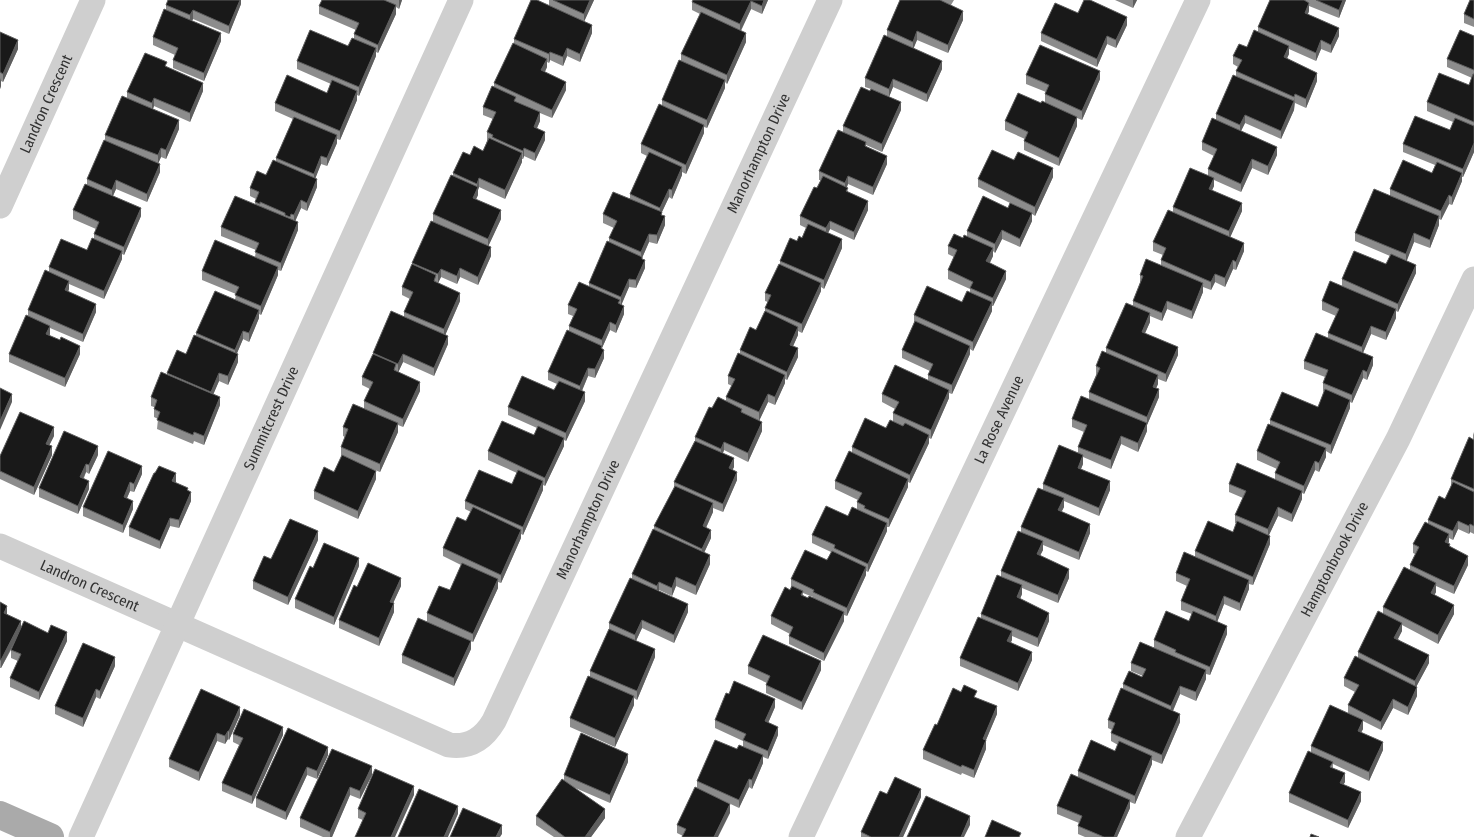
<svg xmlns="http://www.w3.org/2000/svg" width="1474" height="837" font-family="'Fira Sans Condensed',sans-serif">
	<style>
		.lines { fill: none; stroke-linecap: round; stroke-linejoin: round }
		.minor { stroke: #cfcfcf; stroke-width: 25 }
		.major { stroke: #aaa; stroke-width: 28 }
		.wall { fill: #8c8c8c; fill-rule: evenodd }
		.shaded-wall { fill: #5e5e5e }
		.building { fill: #191919; stroke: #5e5e5e }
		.labels { text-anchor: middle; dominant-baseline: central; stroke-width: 5; stroke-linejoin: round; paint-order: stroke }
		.street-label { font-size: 15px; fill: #323232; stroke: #fff }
	</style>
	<rect width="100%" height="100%" fill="#fff"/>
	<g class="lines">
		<g class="minor">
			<path id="s1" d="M0,206L93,0"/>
			<path id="s2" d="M0,546L449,745C470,748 484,738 494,721L830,0"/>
			<path id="s3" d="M81,837L461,0"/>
			<path id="s4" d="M801,837L1198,0"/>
			<path id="s5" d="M1188,837L1398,439L1474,279"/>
		</g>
		<path class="major" d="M0,815L50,837"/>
	</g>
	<path class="wall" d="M241,0V4L229,34L193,19L192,21L221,41L204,81L173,68V60L175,55L153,45V37L166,10V5Z
		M322,0H402L399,9L396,7V14L378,53L376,52V56L359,96L357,95V100L340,140L337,139V143L327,166L321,164L315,178L317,187L307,211L301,208L295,221L298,230L281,271L278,270V275L261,315L259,314V318L249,342L243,339L237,353L238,362L228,385L219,381L213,394L220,405L204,445L194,441L193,444L157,429L158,419L154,417V407L151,406V397L167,375V373L186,354L196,335V333L235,300L236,294L202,280V271L255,257L256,250L221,236V227L255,204L256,199L250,196V188L266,175L276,161V158L293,119L275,111V103L327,93L331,84L297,69V61L348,46L354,39V34L356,30L319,14V6Z
		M549,0H594L584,21L592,33L580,62L567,56L563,66L550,60L549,63L547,62V67L545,72L566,90L552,118L540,113V121L537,128L545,140L535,161L524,156L523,159H522V162L505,199L479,187L478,190V195L476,199L501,219L488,246L491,256L478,285L460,277L457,284L441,277L438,283L460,301L445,335L448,344L434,376L403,362L398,372L420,391L403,427L398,425V432L380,472L372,469L376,479L358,519L314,499V491L334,472L342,456L341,455V447L345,437L343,436V427L364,409V401L370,389L362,385V377L373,355V353L404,316V312L410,299L402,295V287L412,265V263L433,222V214L453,176V173L470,155L483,151L487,141V132L493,119L483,115V107L494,87V83L514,43V39L549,5Z
		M768,0L762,14L751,9L741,31L746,42L727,84L725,82V88L707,128L704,127V133L686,174L682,172V175L672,199L669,197L662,212V215L665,225L657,244L649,242L642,258L645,268L636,288L629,287L621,304L624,314L616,333L610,330L602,348L604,358L595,378L588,376L582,391L585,401L566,441L564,440V446L545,486L543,485V490L523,535L521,534V538L501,583L498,582V588L473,642L471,641V649L454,686L402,663V655L427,621V613L450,590L461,565L443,556V548L466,521L471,512L465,509V501L512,484L517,473L488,460V451L534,435L537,428L508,415V407L554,390L557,384L548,380V372L569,331V326L573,316L568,314V305L589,286V283L609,242V238L614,228L603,223V214L630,198V194L647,156L641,153V144L662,105V100L681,60V54L700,14L692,10V2Z
		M900,0H954L951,5L963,20L948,53L917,40L913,48L942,69L927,102L893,87L889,97L901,110L882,152L866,145V146L887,164L873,195L848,184L847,187L848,192L868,210L854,240L830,229L828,233L842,248L824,289L821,287V291L802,333L798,331V335L793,346L798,357L787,380L785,379V383L775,405L768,402L759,421L762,431L748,462L724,450L723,453L734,467L732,470L737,480L723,512L713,508V512L706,528L711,538L704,553L710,564L696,595L676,586L672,596L659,590V591L688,612L674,643L642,628L636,641L655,657L637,700L634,698V705L615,747L570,727V718L590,677V671L609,629V623L632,579V574L654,530V526L674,488V482L695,441V437L712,408L726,401V397L732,386L728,384V376L740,354V350L756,330L765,312V308L768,302L765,301V293L780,264V261L797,241L802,238L806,228L800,225V216L821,180H819V171L843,132V126L870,91L871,89L865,87V78L887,36V30Z
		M1115,0H1137L1133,8Z
		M1270,0H1346L1339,18L1309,6V11L1308,14L1339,36L1331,53L1321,49L1316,61L1289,49V54L1287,58L1317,81L1306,108L1295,103L1294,110L1281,139L1245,123L1241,131L1277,155L1268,175L1252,168L1241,192L1214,180V186L1212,190L1242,211L1230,237L1244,251L1236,270L1233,269L1225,287L1215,282L1211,290L1203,287V292L1192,319L1167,309L1162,321L1150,316V322L1145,333L1178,355L1166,382L1158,379V384L1156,388L1159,397L1147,425V431L1138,452L1121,444L1111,469L1083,457V464L1081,469L1110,490L1099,516L1064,501V507L1061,512L1090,533L1079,560L1043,545V550L1040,555L1069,578L1058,603L1022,588V594L1020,599L1049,621L1038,647L1012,636V640L1011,642L1032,660L1018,691L960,666V658L981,618V614L1001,577V571L1021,532V527L1043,490V484L1078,453V447L1084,432L1072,427V419L1089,399V392L1096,375V366L1106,353V348L1133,306V301L1140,283V275L1161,266V260L1163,255L1153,251V242L1173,212V207L1208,175V169L1214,156L1202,150V142L1216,120V114L1236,76V71L1238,67L1233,64V56L1247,47L1258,32V27Z
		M1474,0V27L1464,23V14Z
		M1078,13L1127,25L1116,48L1107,44L1097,67L1041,41V33Z
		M0,32L18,49L3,82L1,81V86L0,89Z
		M1474,36V152L1463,177H1462V181L1452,205L1449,204L1441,220L1439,219V225L1430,248L1414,242L1406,261L1416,273L1398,312L1396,311V318L1386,340L1371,334L1363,353L1373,365L1367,380L1363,378L1352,403L1350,402V408L1331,454L1326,451V457L1319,472L1315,470L1304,494L1302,493V499L1292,522L1278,516L1269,535L1270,544L1253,585L1249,584V589L1240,611L1224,604L1217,622L1227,634L1210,675L1206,674V679L1196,701L1180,694L1173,711L1180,722L1162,764L1152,760V764L1135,804L1130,802V808L1117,837H1085L1078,834V826L1079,823L1057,814V806L1078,777V771L1115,751L1118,745L1111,741V733L1112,730L1108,728V720L1123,689V684L1142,677L1143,676L1131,671V663L1154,647V640L1189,621L1192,614L1181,610V601L1187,586L1176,581V573L1195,557V551L1233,532L1236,523H1235V515L1243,498L1229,492V484L1275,479V473L1277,469L1257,460V451L1270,424V420L1318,407L1324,392L1323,391V383L1325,377L1304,369V361L1328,338V333L1336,316L1322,310V301L1342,286V279L1386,264L1390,256L1355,241V233L1390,195V189L1432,173L1435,165L1403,152V144L1450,130L1453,122L1427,111V102L1469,85L1472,78L1447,67V59Z
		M167,67L203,91L190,122L154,106L153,109L179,129L166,159L161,157L158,163L160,172L147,202L116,189L113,196L141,216L124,255L122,254V259L104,299L69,284V289L68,292L96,312L83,342L50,328V336L80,354L65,387L9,362V354L28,316V310L49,272V267L87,250L94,239V234L96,229L73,219V210L87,185V179L105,140V135L127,98V92Z
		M1026,75L1100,79L1082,120L1077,118V126L1059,166L1024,150V141L1025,139L1005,130V121L1045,102V94L1046,92L1026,84Z
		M1014,160L1053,177L1035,216L1032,214V221L1020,247L1002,239L995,253L993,251V256L990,263L1006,279L993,306H992V311L973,351L970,349V354L952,394L949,393V398L931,439L929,438V443L910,483L908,482V487L889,527H887V531L868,572L866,571V575L847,616L844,615V621L824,661L789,644V636L790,634L771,624V616L790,590L791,587V579L827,560L831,552L812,543V535L848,516L857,509V502L858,500L835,489V481L852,452V447L886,428L893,421V413L895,409L882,402V394L928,380V375L930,371L902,358V350L914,323V315L962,302L970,292V289L948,279V270L954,257L948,254V246L967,236V231L1008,208L1010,203L978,187V179ZM803,593L813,597V598H808L803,595Z
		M1474,432V534L1470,532L1469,534L1458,529L1453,540L1449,538L1448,543L1450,546L1468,565L1454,594L1436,586V592L1434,595L1454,614L1438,644L1402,625V631L1398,639L1429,663L1416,687L1417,696L1408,715L1393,708L1381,730L1363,721V729L1361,732L1383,750L1369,781L1333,764V768L1345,782L1343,784L1361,801L1348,828L1289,802V793L1311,752V746L1348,714V705L1355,692L1344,686V678L1358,658V652L1383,613V607L1410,570V565L1415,554L1413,553V544L1428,523V520L1445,499L1451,486V479L1473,439V435Z
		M54,436L49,445L52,455L34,495L0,479V456Z
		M98,455L89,474L86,472L84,478L89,489L78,514L39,497V488Z
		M142,474L134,492L130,491L127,498L133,509L123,533L83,516V507Z
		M175,482L188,491L191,501L179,528L170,526L160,549L129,536V527L176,482Z
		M318,540L288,605L253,589V581L271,559Z
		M359,566L334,625L295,608V599Z
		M401,586L393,603L394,612L379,646L339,628V620L357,587Z
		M0,602L7,614L21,628L67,641L39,700L10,687V678L18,661L11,658V650L1,668H0Z
		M115,666L100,699L96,697L83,727L55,714V706Z
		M748,666L821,670L802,710L766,693V685L767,683L748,674Z
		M977,698L997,714L986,740V749L974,778L962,773L961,775L923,759V750L937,725Z
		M775,707L768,723L778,735L768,759L763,757V763L752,789L749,787L739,808L720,799L730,813L683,836L677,833V825L697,788V781L737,749L743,747V741L715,728V720Z
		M240,715L229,740L228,739L225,744L217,741L199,781L169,767V759Z
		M288,728L328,755L317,779L307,775L286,820L256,807V798Z
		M233,734L283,735L252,804L222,791V783L239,745L233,742Z
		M332,749L372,775L360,799L350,795L332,837H323L300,827V818Z
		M628,762L610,803L573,787L605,818L591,837H554L536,825V816L564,780V775Z
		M887,794L921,797L903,837H861V832Z
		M414,795L363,820L358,818V809Z"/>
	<path class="shaded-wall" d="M240,0H241V4L229,34V26Z
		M399,0H402L399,9Z
		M590,0H594L584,22V14Z
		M764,0H768L762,14V6Z
		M1133,0H1137L1133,8Z
		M1343,0H1346L1339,18V10Z
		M751,1V9L740,32V24Z
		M1309,3V11L1305,21V13Z
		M396,5V14L378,53V45Z
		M193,10V19L190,24V15Z
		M963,11V20L948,53V45Z
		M1127,17V25L1116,48V40Z
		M592,25V33L580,62V54Z
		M1339,28V36L1331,53V45Z
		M917,31V40L913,50V42Z
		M221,33V41L204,81V73Z
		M746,33V42L727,84V75Z
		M1107,36V44L1097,67V59Z
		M18,40V49L3,82V74Z
		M1321,40V49L1316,61V53Z
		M1289,46V54L1284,65V57Z
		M376,48V56L359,96V87Z
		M567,48V56L563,66V57Z
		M550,52V60L549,63V54Z
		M547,59V67L541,79V70Z
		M942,61V69L927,102V94Z
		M1100,71V79L1082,120V111Z
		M1317,73V81L1306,108V99Z
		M1,78V86L0,89V81Z
		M893,79V87L889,97V89Z
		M725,80V88L707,128V120Z
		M566,82V90L552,118V110Z
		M203,83V91L190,122V113Z
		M357,91V100L340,140V131Z
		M1295,94L1294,110L1281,139V131L1294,102Z
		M154,98V106L152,111V103Z
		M901,102V110L882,152V144Z
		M540,112V121L534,135V127Z
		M1245,115V123L1240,133V125Z
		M1077,117V126L1059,166V158Z
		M179,120V129L166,159V150Z
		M704,125V133L686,174V165Z
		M545,132V140L535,161V153Z
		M337,135V143L327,166V158Z
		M1474,143V152L1463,177V169Z
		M1277,147V155L1268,175V166Z
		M161,148V157L158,164V155Z
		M524,148V156L523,159V151Z
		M522,153V162L505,199V190Z
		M321,156V164L314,182V174Z
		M887,156V164L873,195V187Z
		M1252,159V168L1241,192V184Z
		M160,164V172L147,202V194Z
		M682,167V175L672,199V190Z
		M1053,168V177L1035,216V207Z
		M1462,173V181L1452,205V197Z
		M848,176V184L845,191V183Z
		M479,178V187L478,190V195L473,206V198L477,189V184Z
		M1214,178V186L1209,197V189Z
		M317,179V187L307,211V203Z
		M116,180V189L112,198V190Z
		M669,189V197L660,216V208Z
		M1449,195V204L1441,220V211Z
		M301,200V208L294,224V215Z
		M868,201V210L854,240V232Z
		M1242,203V211L1229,240V231Z
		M141,208V216L124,255V247Z
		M501,210V219L488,247V239Z
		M1032,213V221L1020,247V239Z
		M665,216V225L657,244V235Z
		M1439,216V225L1430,248V240Z
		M830,221V229L826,237V228Z
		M298,222V230L281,271V263Z
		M1002,230V239L995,253V244Z
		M1414,233V242L1406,263V254Z
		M649,234V242L642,258V265L645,260V268L636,288V280L642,267L641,252Z
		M842,239V248L824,289V280Z
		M1244,243V251L1236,270V262Z
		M491,247V256L478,285V277Z
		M993,248V256L986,270V261Z
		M122,251V259L104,299V291Z
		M1233,260V269L1225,287V278Z
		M1416,265V273L1398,312V304Z
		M278,267V275L261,315V306Z
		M460,268V277L457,284V276Z
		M441,269V277L438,283V274Z
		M1006,271V279L993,306V298Z
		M1215,274V282L1211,290V282Z
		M629,279V287L621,306V297Z
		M69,281V289L65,299V290Z
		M821,283V291L802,333V324Z
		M1203,283V292L1192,319V311Z
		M460,293V301L444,338V329Z
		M1167,301V309L1162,321V313Z
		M992,302V311L973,351V342Z
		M96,304V312L83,342V334Z
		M624,306V314L616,333V325Z
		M1396,309V318L1386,340V332Z
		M259,310V318L249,342V333Z
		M1150,313V322L1142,340V332Z
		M610,322V330L602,348V354L604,350V358L595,378V369L602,346V340Z
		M50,326V334L46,343V334Z
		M1371,326V334L1362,355V347Z
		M798,327V335L790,353V345Z
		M243,331V339L235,358V350Z
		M448,336V344L434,376V368Z
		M80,346V354L65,387V378Z
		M970,346V354L952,394V385Z
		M1178,347V355L1166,382V374Z
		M798,348V357L787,380V372Z
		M238,354V362L228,385V376Z
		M403,354V362L398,373V364Z
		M1373,357V365L1367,380V372Z
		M588,368V376L580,395V386Z
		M1363,370V378L1352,403V395Z
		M219,373V381L211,400V392Z
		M785,375V383L775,405V397Z
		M1158,375V384L1153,395V387Z
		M420,382V391L403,427V419Z
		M1159,389V397L1147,425V417Z
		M949,390V398L931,439V430Z
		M585,392V401L566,441V433Z
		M12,394V402L0,430V421Z
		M768,394V402L759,421V412Z
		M220,397V405L204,445V436Z
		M1350,400V408L1331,454V445Z
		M762,422V431L748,462V453Z
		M398,423V432L380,472V464Z
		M1147,423V431L1138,452V443Z
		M54,427V436L46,452V444Z
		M929,435V443L910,483V475Z
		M1121,436V444L1111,469V460Z
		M564,438V446L545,486V478Z
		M724,442V450L721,458V449Z
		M52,446V455L34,495V487Z
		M98,446V455L89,474V465Z
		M1326,448V457L1319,472V463Z
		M1083,455V464L1078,476V468Z
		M734,458V467L729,477V468Z
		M1315,461V470L1304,494V486Z
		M86,464V472L80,485V477Z
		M142,466V474L134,492V484Z
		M376,471V479L358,519V511Z
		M737,472V480L723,512V504Z
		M176,473V482L172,489V481Z
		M908,479V487L889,527V519Z
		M89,481V489L78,514V506Z
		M543,481V490L523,535V527Z
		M1110,481V490L1099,516V508Z
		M130,482V491L124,505V497Z
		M1302,491V499L1292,522V514Z
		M191,492V501L179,528V520Z
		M1064,498V507L1058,519V510Z
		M133,501V509L123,533V525Z
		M713,503V512L703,534V526Z
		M1278,507V516L1268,537V529Z
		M170,518V526L160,549V541Z
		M1458,521V529L1453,540V531Z
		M887,523V531L868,572V564Z
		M1090,524V533L1079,560V552Z
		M1470,524V532L1469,534V526Z
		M521,530V538L501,583V575Z
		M711,530V538L702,557V549Z
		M318,531V540L288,605V597Z
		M1449,534V542L1445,550V542Z
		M1270,536V544L1253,585V577Z
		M1043,541V550L1037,562V554Z
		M710,555V564L696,595V586Z
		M1468,556V565L1454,594V586Z
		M359,558V566L334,625V617Z
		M866,567V575L847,616V608Z
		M1069,569V578L1058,603V595Z
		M676,577V586L672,596V588Z
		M401,578V586L390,610V602Z
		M498,579V588L473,642V634Z
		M1249,580V589L1240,611V603Z
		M659,582V590L657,595V586Z
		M1436,583V592L1431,602V593Z
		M1022,585V594L1017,606V597Z
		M1224,596V604L1216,625V616Z
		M394,603V612L379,646V638Z
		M688,604V612L674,643V635Z
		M1454,605V614L1438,644V635Z
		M7,606V614L4,621V613Z
		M844,612V621L824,661V653Z
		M1049,613V621L1038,647V638Z
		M642,620V628L635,643V635Z
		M21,621V629L1,668V660Z
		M1402,623V631L1394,646V638Z
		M1227,626V634L1210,675V667Z
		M1012,631V640L1007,649V641Z
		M67,632V641L39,700V692Z
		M471,641V649L454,686V678Z
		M655,649V657L637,700V691Z
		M1032,652V660L1018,691V683Z
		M1429,655V663L1415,689V681Z
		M115,657V666L100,699V691Z
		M821,661V670L802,710V702Z
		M1206,670V679L1196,701V692Z
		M1180,686V694L1171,715V706Z
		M1417,687V696L1408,715V707Z
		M96,689V697L83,727V718Z
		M634,696V705L615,747V738Z
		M775,699V707L765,730V721Z
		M1393,699V708L1381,730V722Z
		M997,706V714L983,747V739Z
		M240,707V715L229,740V731Z
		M1180,714V722L1162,764V755Z
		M1363,720V729L1358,739V731Z
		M283,727V735L252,804V796Z
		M778,727V735L768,759V751Z
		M228,731V739L225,744V736Z
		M217,733V741L199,781V772Z
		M986,740V749L974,778V770Z
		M1383,742V750L1369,781V772Z
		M328,747V755L317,779V771Z
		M628,754V762L610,803V795Z
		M763,755V763L752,789V780Z
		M1152,756V764L1135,804V796Z
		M372,766V775L360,799V791Z
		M307,767V775L286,820V812Z
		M1345,773V782L1340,791V783Z
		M749,779V787L739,808V800Z
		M414,786V795L395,837H391Z
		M350,787V795L332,837H330V832Z
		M921,789V797L903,837H899Z
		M1361,792V801L1348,828V820Z
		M1130,800V808L1117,837H1114Z
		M730,804V813L718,837H714Z
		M458,806V814L448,837H444Z
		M605,809V818L591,837H585Z
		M970,816V825L964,837H961Z
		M502,825V834L500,837H496Z"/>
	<path class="building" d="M168,0H240L229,26L193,10L190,15L166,5Z
		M322,0H384L396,5L378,45L354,34L359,23L319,6Z
		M531,0H537L592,25L580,54L567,48L563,57L550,52L549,54L514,39Z
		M553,0H590L584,14Z
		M693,0H764L762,6L751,1L740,24L692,2Z
		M900,0H940L963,11L948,45L917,31L913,42L887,30Z
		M1084,0H1090L1127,17L1116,40L1107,36L1097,59L1041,33L1055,3L1078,13Z
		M1270,0H1304L1309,3L1305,13L1339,28L1331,45L1321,40L1316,53L1258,27Z
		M1316,0H1343L1339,10Z
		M1470,0H1474V19L1464,14Z
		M164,9L221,33L204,73L173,60L178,48L153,37Z
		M701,12L746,33L727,75L681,54Z
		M310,30L348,46L352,38L376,48L359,87L297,61Z
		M1254,30L1289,46L1284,57L1317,73L1306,99L1295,94L1294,97L1236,71L1242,60L1233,56L1239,44L1247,47Z
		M1460,30L1474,36V70L1447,59Z
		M0,32L18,40L3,74L0,72Z
		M884,35L942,61L927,94L893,79L889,89L865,78Z
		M513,43L547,59L541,70L566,82L552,110L494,83Z
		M1040,45L1100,71L1082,111L1045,94L1049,85L1026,75Z
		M145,53L167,62L165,66L203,83L190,113L154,98L152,103L127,92Z
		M679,60L725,80L707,120L662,100Z
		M1439,73L1469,85L1473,74H1474V122L1427,102Z
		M287,75L327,93L332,80L357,91L340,131L275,103Z
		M1233,75L1294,101L1281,131L1245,115L1240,125L1216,114Z
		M492,86L516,97L514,101L540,112L534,127L545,132L535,153L524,148L523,151L492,137L493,135L487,132L496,112L483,107Z
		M861,87L870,91L871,89L901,102L882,144L843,126Z
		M1018,93L1041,103L1042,101L1077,117L1059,158L1024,141L1028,132L1005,121Z
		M122,96L179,120L166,150L161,148L158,155L105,135Z
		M659,104L704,125L686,165L641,144Z
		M1415,116L1450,130L1455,118L1474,126V143L1463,169L1403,144Z
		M294,117L337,135L327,158L321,156L314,174L276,158Z
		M1212,118L1277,147L1268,166L1252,159L1241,184L1208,169L1217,149L1202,142Z
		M838,130L866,142L865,146L887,156L873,187L848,176L845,183L819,171Z
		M489,138L522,153L505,190L479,178L477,184L453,173L463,152L470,155L474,146L483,151Z
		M104,140L160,164L147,194L116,180L112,190L87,179Z
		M992,150L1014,160L1018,152L1053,168L1035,207L978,179Z
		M649,152L682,167L672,190L669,189L660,208L630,194Z
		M273,160L317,179L307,203L301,200L294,215L291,214L290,217L285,215V213L260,202V204L255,202L259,192L250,188L257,171L266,175Z
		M1403,160L1432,173L1437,162L1462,173L1452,197L1449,195L1441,211L1390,189Z
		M1190,168L1214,178L1209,189L1242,203L1229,231L1173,207Z
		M451,175L478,187L473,198L501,210L488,239L433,214Z
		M823,176L848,188L846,191L868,201L854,232L830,221L826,228L800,216L814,187L817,188Z
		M85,184L141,208L124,247L94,234L99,222L73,210Z
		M1374,189L1439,216L1430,240L1414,233L1406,254L1355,233Z
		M613,192L662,212L661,215L665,216L657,235L649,234L641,252L609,238L617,221L603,214Z
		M235,196L298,222L281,263L255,252L259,243L221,227Z
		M983,196L1008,208L1010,203L1032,213L1020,239L1002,230L995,244L967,231Z
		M1168,210L1244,243L1236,262L1233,260L1225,278L1215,274L1211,282L1161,260L1166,248L1153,242Z
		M431,221L491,247L478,277L460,268L457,276L441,269L438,274L412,263Z
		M808,224L842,239L824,280L780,261L790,238L797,241L799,236L802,238Z
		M954,234L963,238L964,235L993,248L986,261L1006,271L993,298L970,288L973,282L948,270L957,250L948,246Z
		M92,238L122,251L104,291L49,267L61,239L87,250Z
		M215,240L278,267L261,306L235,295L239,287L202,271Z
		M607,241L642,257V259L645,260L636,280L629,279L621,297L589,283Z
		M1354,251L1386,264L1391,254L1416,265L1398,304L1342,279Z
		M1146,259L1203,283L1192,311L1167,301L1162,313L1133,301L1143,276L1140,275Z
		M412,264L436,275L434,281L460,293L444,329L404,312L413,292L402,287Z
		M779,264L821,283L802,324L765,308L771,295L765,293Z
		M45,270L69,281L65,290L96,304L83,334L28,310Z
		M1330,281L1396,309L1386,332L1371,326L1362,347L1328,333L1339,309L1322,301Z
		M579,282L620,300L618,303L624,306L616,325L610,322L602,340L569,326L577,309L568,305Z
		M927,286L962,302L967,291L992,302L973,342L914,315Z
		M215,291L259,310L249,333L243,331L235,350L196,333Z
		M1126,303L1150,313L1142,332L1178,347L1166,374L1106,348Z
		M391,311L448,336L434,368L403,354L398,364L373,353Z
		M765,311L798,327L790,345L798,348L787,372L740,350L750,327L756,330Z
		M26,315L50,326L46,334L60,340L61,337L80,346L65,378L9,354Z
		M915,321L970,346L952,385L928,375L933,364L902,350Z
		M567,330L602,346L601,348L604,350L595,369L588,368L580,386L548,372Z
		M1316,333L1373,357L1367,372L1363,370L1352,395L1323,383L1328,370L1304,361Z
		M194,335L238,354L228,376L219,373L211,392L167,373L177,350L186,354Z
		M1102,351L1158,375L1153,387L1159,389L1147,417L1089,392L1100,368L1096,366Z
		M738,353L785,375L775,397L768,394L759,412L726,397L735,379L728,376Z
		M373,354L396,364L394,370L420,382L403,419L364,401L373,382L362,377Z
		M895,365L949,390L931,430L893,413L899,402L882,394Z
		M161,372L220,397L204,436L194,432L193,435L157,420L160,412L154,409L157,400L151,397Z
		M522,376L554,390L559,381L585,392L566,433L508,407Z
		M0,388L12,394L0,421Z
		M1325,389L1350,400L1331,445L1270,420L1282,392L1318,407Z
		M1081,396L1147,423L1138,443L1121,436L1111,460L1078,447L1087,425L1072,419Z
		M718,397L742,409L741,412L762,422L748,453L724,442L721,449L695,437L709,407L712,408Z
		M353,404L398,423L380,464L341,447L348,429L343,427Z
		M20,412L54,427L46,444L52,446L34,487L0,471V456Z
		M865,418L886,428L890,420L903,426L905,423L929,435L910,475L852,447Z
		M502,421L534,435L538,426L564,438L545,478L488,451Z
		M1268,424L1326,448L1319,463L1315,461L1304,486L1275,473L1280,462L1257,451Z
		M64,431L98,446L89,465L86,464L80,477L89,481L78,506L39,488Z
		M1469,437L1474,440V489L1451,479Z
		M695,441L734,458L729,468L737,472L723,504L674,482Z
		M1059,445L1083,455L1078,468L1110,481L1099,508L1043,484Z
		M108,451L142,466L134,484L130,482L124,497L133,501L123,525L83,507Z
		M849,451L908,479L889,519L864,508L865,506L857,502L862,493L835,481Z
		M342,455L376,471L358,511L314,491L324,467L334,472Z
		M1237,463L1302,491L1292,514L1278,507L1268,529L1235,515L1246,491L1229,484Z
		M159,466L176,473L172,481L188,488L187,490L191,492L179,520L170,518L160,541L129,527L154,473H155Z
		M479,470L512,484L518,470L543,481L523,527L465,501Z
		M1453,482L1474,492V526L1470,524L1469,526L1458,521L1453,531L1428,520L1439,496L1445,499Z
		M675,486L713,503L703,526L711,530L702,549L654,526Z
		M1038,488L1064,498L1058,510L1090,524L1079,552L1021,527Z
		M826,506L848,516L852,507L887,523L868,564L834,548L835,545L812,535Z
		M473,507L521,530L501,575L443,548L457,517L466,521Z
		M290,519L318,531L288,597L253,581L264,556L271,559Z
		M1208,521L1233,532L1237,521L1270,536L1253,577L1195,551Z
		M1425,522L1449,534L1445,542L1450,544L1449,546L1468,556L1454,586L1410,565L1419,547L1413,544Z
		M653,529L710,555L696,586L676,577L672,588L659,582L657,586L632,574Z
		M1018,531L1043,541L1037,554L1069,569L1058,595L1001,571Z
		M324,543L359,558L334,617L295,599L310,566L313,568Z
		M805,550L827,560L832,551L866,567L847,608L813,592L814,590L791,579Z
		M1184,552L1249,580L1240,603L1224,596L1216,616L1181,601L1190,579L1176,573Z
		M368,563L401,578L390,602L394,603L379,638L339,620L354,585L357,587Z
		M462,563L498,579L473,634L427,613L439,586L450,590Z
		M1404,567L1436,583L1431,593L1454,605L1438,635L1383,607Z
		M997,575L1022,585L1017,597L1049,613L1038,638L981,614Z
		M630,578L688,604L674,635L642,620L635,635L609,623Z
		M792,586L803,591L801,595L808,598L809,596L844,612L824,653L789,636L793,627L771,616L785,587L790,590Z
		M0,602L7,606L4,613L21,621L1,660H0Z
		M1166,611L1189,621L1193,611L1227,626L1210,667L1175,652L1176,650L1154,640Z
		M1378,611L1402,623L1394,638L1429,655L1415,681L1358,652Z
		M978,617L1012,631L1007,641L1032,652L1018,683L960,658Z
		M418,618L471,641L454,678L402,655Z
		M24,621L48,633L51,625L67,632L39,692L10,678L21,654L11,650Z
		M609,629L655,649L637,691L590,671Z
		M763,635L821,661L802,702L766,685L770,676L748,666Z
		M1140,642L1206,670L1196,692L1180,686L1171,706L1123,684L1129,671L1142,677L1146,669L1131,663Z
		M83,643L115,657L100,691L96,689L83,718L55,706Z
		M1355,656L1417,687L1408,707L1393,699L1381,722L1348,705L1359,685L1344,678Z
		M588,676L634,696L615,738L570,718Z
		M734,681L775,699L765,721L778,727L768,751L743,740L746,734L715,720L726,693L729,694Z
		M964,685L977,691L974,697L997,706L983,739L986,740L974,770L962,765L961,767L923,750L935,724L937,725L953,688L961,692Z
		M1121,688L1180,714L1162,755L1111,733L1115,723L1108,720Z
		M201,689L240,707L229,731H228L225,736L217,733L199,772L169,759Z
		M1330,705L1363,720L1358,731L1383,742L1369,772L1311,746Z
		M244,709L283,727L252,796L222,783L243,738L233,734Z
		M288,728L328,747L317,771L307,767L286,812L256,798Z
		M581,733L628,754L610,795L564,775Z
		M715,740L737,749L739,745L763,755L752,780L749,779L739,800L697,781Z
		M1091,740L1115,751L1119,741L1152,756L1135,796L1078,771Z
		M332,749L372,766L360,791L350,787L330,832L300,818Z
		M1308,751L1333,762L1330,767L1345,773L1340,783L1361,792L1348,820L1289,793Z
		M375,769L414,786L391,837H355L366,813L358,809Z
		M1071,774L1130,800L1114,837H1104L1078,826L1082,816L1057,806Z
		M895,777L921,789L899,837H871L861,832L880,791L887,794Z
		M562,779L605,809L585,837H565L536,816Z
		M695,787L730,804L714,837H682L686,829L677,825Z
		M419,789L458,806L444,837H398Z
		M926,796L970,816L961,837H907Z
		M463,808L502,825L496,837H450Z
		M992,820L1021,833L1019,837H985Z
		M1311,834L1319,837H1310Z"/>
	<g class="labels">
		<g class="street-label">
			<text stroke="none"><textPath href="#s1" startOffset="112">Landron Crescent</textPath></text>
			<text stroke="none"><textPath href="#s2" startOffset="1172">Manorhampton Drive</textPath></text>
			<text stroke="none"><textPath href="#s4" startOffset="462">La Rose Avenue</textPath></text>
			<text stroke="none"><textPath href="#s3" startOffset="460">Summitcrest Drive</textPath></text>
			<text stroke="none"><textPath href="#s2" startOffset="768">Manorhampton Drive</textPath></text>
			<text stroke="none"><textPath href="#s5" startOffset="314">Hamptonbrook Drive</textPath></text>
			<text stroke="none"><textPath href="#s2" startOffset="98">Landron Crescent</textPath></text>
		</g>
	</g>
</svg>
